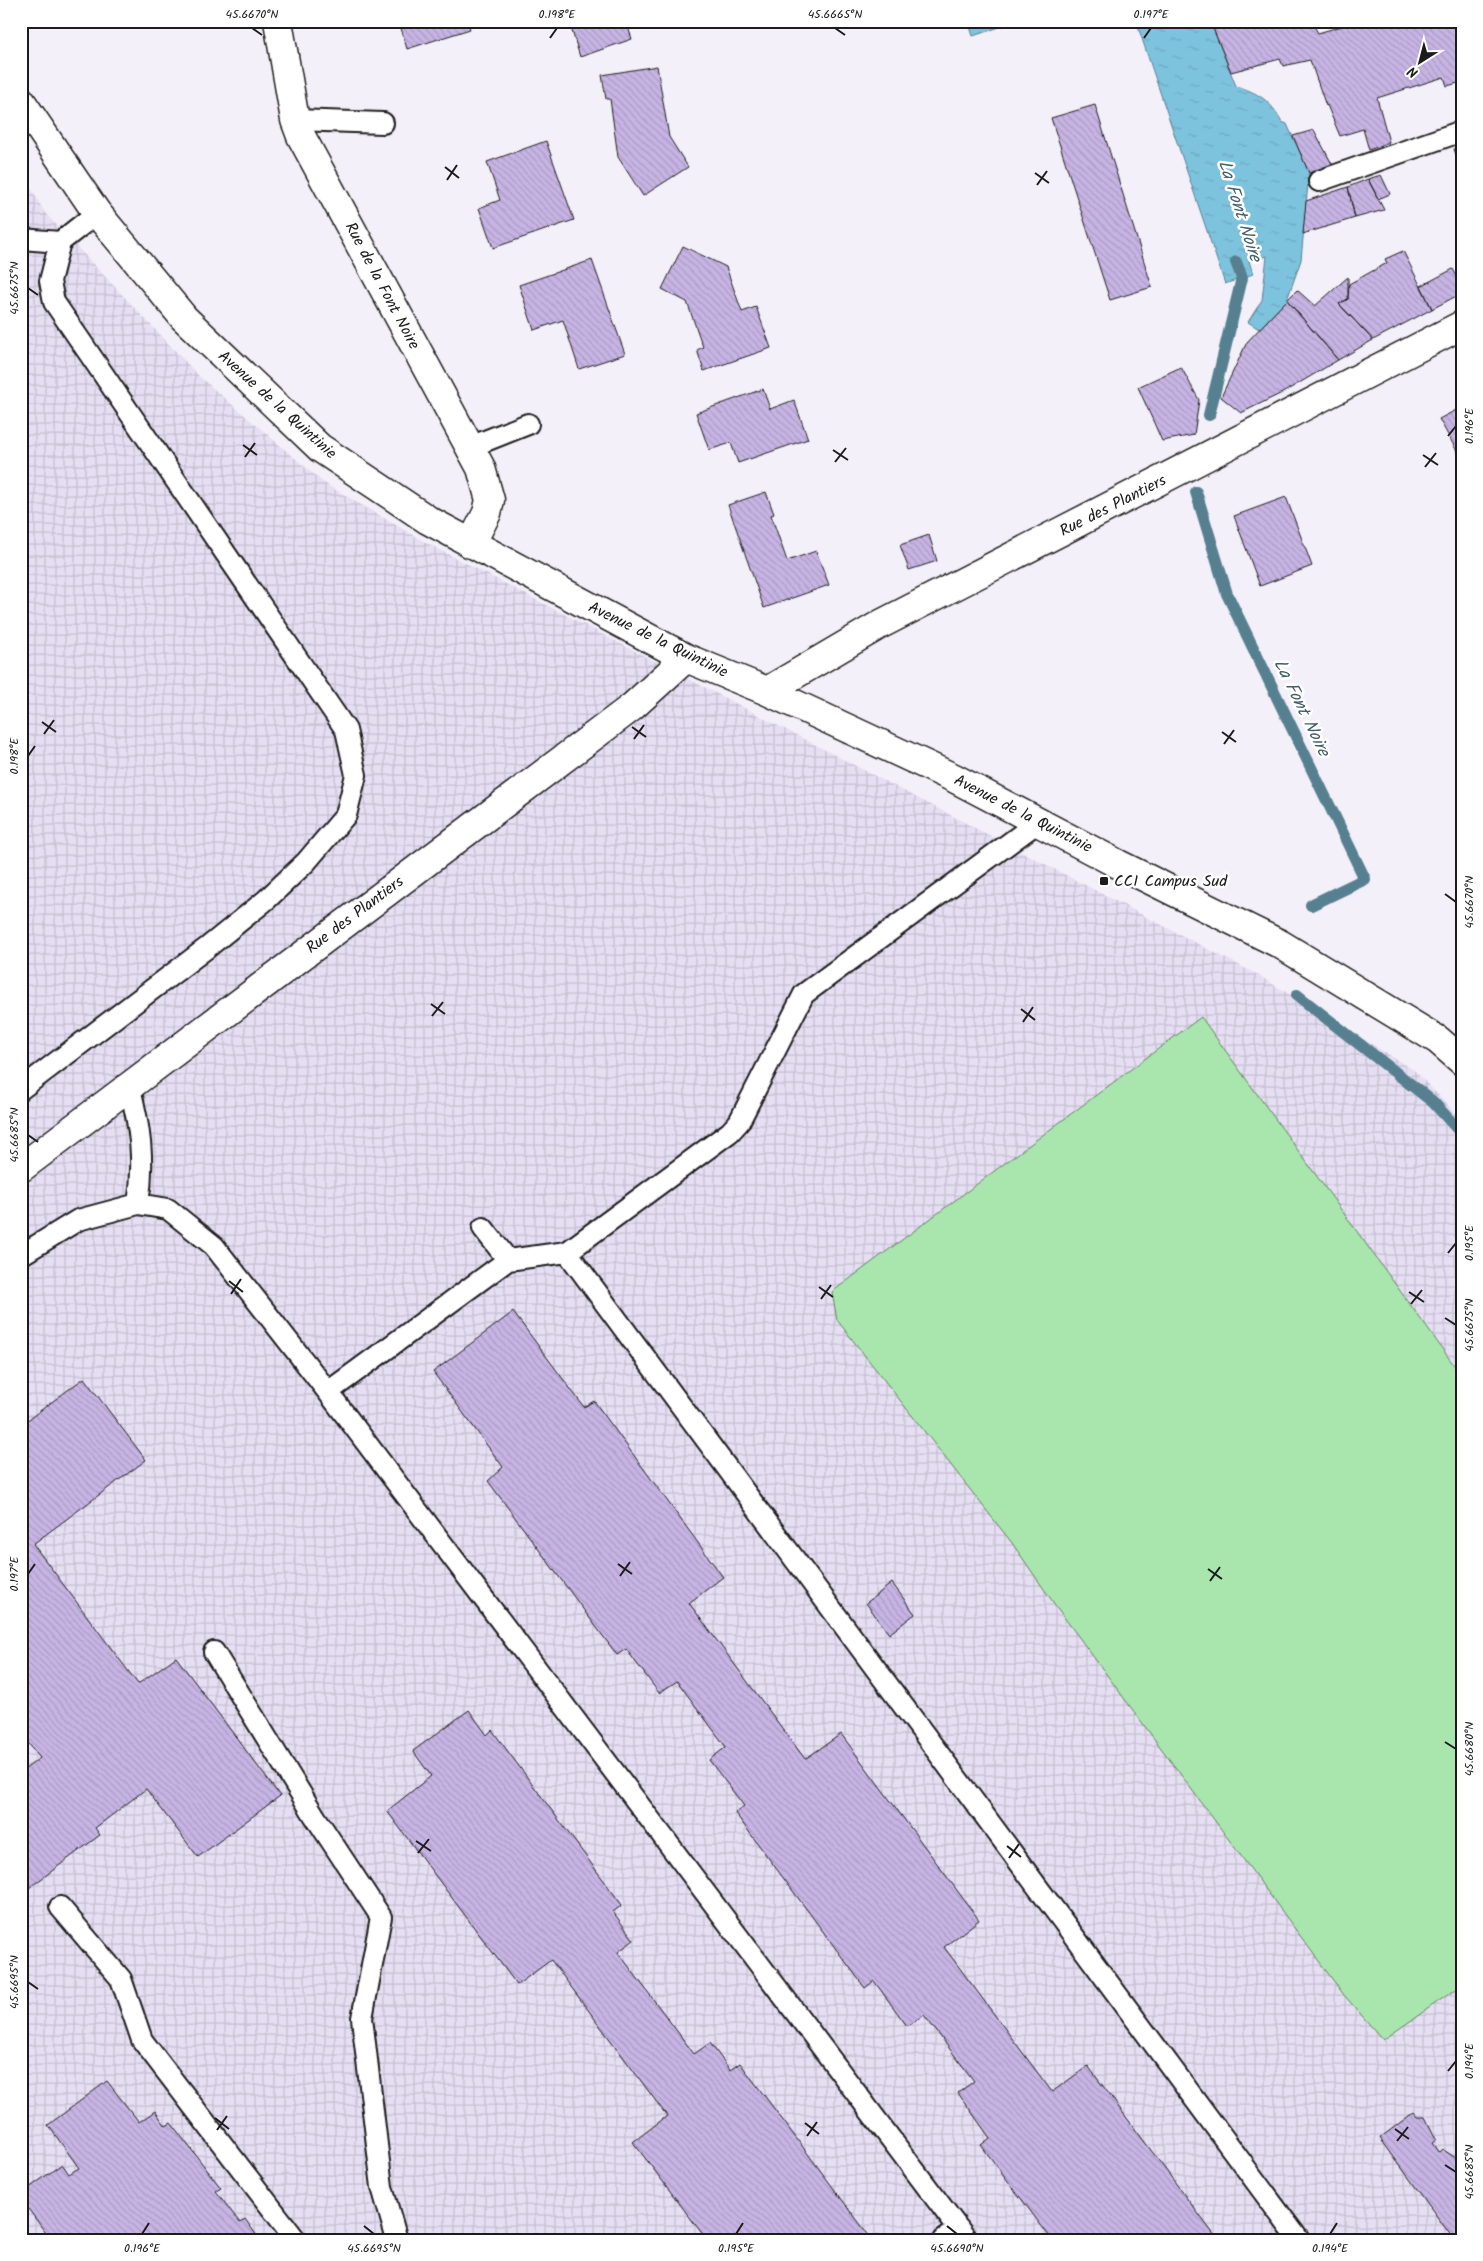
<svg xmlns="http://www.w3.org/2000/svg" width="1483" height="2261" font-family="Kalam,sans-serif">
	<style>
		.industrial { fill: url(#industrial-grid) }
		.park { fill: #a8e6ad; stroke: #628164 }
		.water { fill: url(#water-ripples); stroke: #578090 }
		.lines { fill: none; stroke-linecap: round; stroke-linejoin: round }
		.stream { stroke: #578090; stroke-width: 12 }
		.building { fill: url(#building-back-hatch); stroke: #1c1c1c }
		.service-casing { stroke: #1c1c1c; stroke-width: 24 }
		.minor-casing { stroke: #1c1c1c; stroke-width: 31 }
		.service { stroke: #fff; stroke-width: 20 }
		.minor { stroke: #fff; stroke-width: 28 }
		.ticks { fill: none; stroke: #1c1c1c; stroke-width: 2 }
		.poi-dot { fill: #1c1c1c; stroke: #fff; stroke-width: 2 }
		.labels { text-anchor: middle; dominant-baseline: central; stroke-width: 5; stroke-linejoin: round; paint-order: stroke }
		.street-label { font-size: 16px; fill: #1c1c1c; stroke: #fff }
		.poi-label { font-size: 16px; fill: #1c1c1c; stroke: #fff; text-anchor: start }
		.water-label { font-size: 18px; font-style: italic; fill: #435f6a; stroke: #fff }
		.neatline { fill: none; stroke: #1c1c1c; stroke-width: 2 }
		.ticks-label { font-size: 12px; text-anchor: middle; fill: #1c1c1c }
	</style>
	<defs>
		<pattern id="industrial-grid" width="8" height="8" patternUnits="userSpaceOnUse" patternTransform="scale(1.25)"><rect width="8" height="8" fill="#e6def3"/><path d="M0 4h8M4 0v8" fill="none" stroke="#c5bed0"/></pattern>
		<pattern id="water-ripples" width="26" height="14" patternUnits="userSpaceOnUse" patternTransform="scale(1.25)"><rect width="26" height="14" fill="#7ec3de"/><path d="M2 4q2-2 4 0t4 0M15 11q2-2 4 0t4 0" fill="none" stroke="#6ca7be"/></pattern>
		<pattern id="building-back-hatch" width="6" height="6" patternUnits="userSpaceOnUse" patternTransform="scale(1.25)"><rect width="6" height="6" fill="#c7b4e4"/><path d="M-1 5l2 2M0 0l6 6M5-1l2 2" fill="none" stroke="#aa9ac3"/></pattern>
	</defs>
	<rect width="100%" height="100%" fill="#f4f0fa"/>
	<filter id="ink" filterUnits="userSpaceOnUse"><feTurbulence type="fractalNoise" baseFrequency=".02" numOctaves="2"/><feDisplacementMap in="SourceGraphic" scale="10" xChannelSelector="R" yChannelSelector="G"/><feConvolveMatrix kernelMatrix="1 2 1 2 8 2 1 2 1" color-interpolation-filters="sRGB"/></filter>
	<g filter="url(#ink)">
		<path class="industrial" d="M21,170L45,213L200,377L324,483L425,542L1258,975L1414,1070L1462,1120V2240H21Z"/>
		<path class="park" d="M1201,1017L1462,1376V1985L1383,2040L1344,1995L1055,1605L1012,1543L837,1320L832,1292Z"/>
		<path class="water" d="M968,21H1005L1006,25L973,36Z
			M1136,21H1210L1236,86C1259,93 1271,101 1282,122L1287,124L1309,173L1301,260L1287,300L1259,329L1248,322L1262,300L1267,256L1249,261L1253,274L1225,284Z"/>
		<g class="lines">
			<path class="stream" d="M1209,415L1242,278L1236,262
				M1196,492L1227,594L1365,879L1311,905
				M1297,995L1433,1102L1462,1134"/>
		</g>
		<path class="building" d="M399,21H467L470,29L407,49Z
			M569,21H626L632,39L580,57Z
			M1210,21H1311L1318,33L1359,21H1462V82L1447,86L1444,77L1377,98L1389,142L1369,150L1363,129L1340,136L1327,105L1326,106L1310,60L1283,66L1280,59L1231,72Z
			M657,66L669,137L688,167L643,196L618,157L610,99H606L602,75Z
			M1095,105L1152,287L1110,300L1051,118Z
			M1314,130L1332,164L1309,173L1293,136Z
			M546,141L574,220L493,248L479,208L500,200L487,162Z
			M1462,146V171L1454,149Z
			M1381,175L1390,194L1378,199L1368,179Z
			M1368,179L1384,210L1355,218L1348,187Z
			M1348,187L1355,218L1303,234L1306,201Z
			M683,246L726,267L742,312L756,307L771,348L704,371L697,350L703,347L687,302L662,289Z
			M1403,251L1432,309L1373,340L1339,304L1348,299L1349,284L1387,263L1385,259Z
			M592,260L625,354L579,369L563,320L534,330L519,285Z
			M1453,269L1462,286V293L1432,309L1421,286Z
			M1348,277V299L1339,304L1373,340L1338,360L1287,300L1297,290L1315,306Z
			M1287,300L1338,360L1284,392L1241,413L1221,397L1247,342Z
			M1181,367L1199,400L1194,435L1162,441L1138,387Z
			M763,389L770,409L794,400L808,439L738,463L731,443L709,450L696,413Z
			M1462,407V460L1439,419Z
			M766,492L774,514L771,515L787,561L816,551L829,585L764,608L728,505Z
			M1286,497L1312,566L1260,586L1234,516Z
			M929,535L937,561L909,570L900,545Z
			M513,1312L584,1407L594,1401L723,1577L689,1603L805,1759L841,1734L979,1920L944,1947L1052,2092L1088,2066L1218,2240H1052L981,2145L990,2138L958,2093L974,2081L924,2015L907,2026L874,1981L865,1988L735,1813L744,1806L709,1760L726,1747L677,1681L659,1693L626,1649L617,1655L488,1481L503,1467L433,1372Z
			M84,1378L146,1460L33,1544L138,1684L176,1657L280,1796L198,1857L146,1789L95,1828L100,1835L21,1894V1772L40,1758L21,1734V1425Z
			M892,1583L915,1614L889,1634L866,1603Z
			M469,1710L487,1735L492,1730L622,1905L613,1912L634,1940L618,1952L694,2054L710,2043L730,2070L740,2063L870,2237L867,2240H707L633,2142L667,2116L551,1960L517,1985L387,1811L431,1776L413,1751Z
			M107,2081L139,2122L155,2111L166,2126L171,2123L221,2188L216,2191L240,2223L245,2219L260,2240H51L21,2199V2194L62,2164L69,2174L79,2168L48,2125Z
			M1414,2112L1418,2117H1425L1436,2139L1432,2142L1439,2152L1442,2149L1456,2158L1462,2166L1458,2171L1462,2176V2240H1454L1380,2138Z"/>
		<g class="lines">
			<defs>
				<path id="service" d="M295,120L383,123
					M1319,181L1462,131
					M21,239L60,242L50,281L54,302L346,730L356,775L346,815L306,862L266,900L208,947L21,1089
					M60,242L97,213
					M470,447L528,424
					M129,1085C140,1126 145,1162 138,1204L168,1209L214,1246L328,1392L967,2240
					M483,1228L508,1260
					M567,1252L730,1132L739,1122L804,994L1038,822
					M21,1255L78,1220L138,1204
					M328,1392L508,1260L567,1252L1299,2240
					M214,1652L314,1815L381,1917L362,2018L382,2187L397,2240
					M60,1907L121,1979L142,2040L296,2240
					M944,2240L959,2229"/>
				<path id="minor" d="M278,21L295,120L301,136L481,468L490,500L487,513L471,544
					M21,101L97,213L184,318L320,448L428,520L686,658L767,691L954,778L1118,864L1280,944L1438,1040L1462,1061
					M767,691L881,624L1462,325
					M21,1168L632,707L686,658"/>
			</defs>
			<use href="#service" class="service-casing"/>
			<use href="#minor" class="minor-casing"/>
			<use href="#service" class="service"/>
			<use href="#minor" class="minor"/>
		</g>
	</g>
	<path class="ticks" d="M252,28L262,35M835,28L845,35M550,38L557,28M1144,38L1151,28M445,167L459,178M1035,173L1049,183M447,180L457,165M1037,185L1047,171M28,288L38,295M1448,436L1456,426M243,445L257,455M833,450L848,460M1423,455L1438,465M245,457L255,443M835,462L846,448M1425,467L1436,453M42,722L56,732M632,727L646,737M1222,732L1236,742M44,734L54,720M634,739L644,725M1224,744L1234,730M28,756L35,746M1445,894L1456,902M431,1004L445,1014M1021,1009L1035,1020M432,1016L443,1002M1023,1022L1033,1007M28,1135L38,1142M1448,1253L1456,1243M229,1281L243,1292M819,1287L833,1297M1409,1292L1424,1302M231,1294L241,1279M821,1299L831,1285M1411,1304L1422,1290M1445,1318L1456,1325M618,1564L632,1574M1208,1569L1222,1579M28,1574L35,1564M620,1576L630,1562M1210,1581L1220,1567M1445,1742L1456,1749M416,1841L431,1851M1007,1846L1021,1857M418,1853L429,1839M1009,1858L1019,1844M28,1982L38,1989M1448,2071L1456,2061M215,2118L229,2129M805,2123L819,2134M1395,2129L1409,2139M217,2130L227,2116M807,2136L817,2122M1397,2141L1408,2127M1445,2165L1456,2172M364,2226L374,2234M947,2226L957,2234M142,2234L149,2223M736,2234L743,2223M1330,2234L1337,2223"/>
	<rect class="poi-dot" x="1099" y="876" width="10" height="10" rx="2.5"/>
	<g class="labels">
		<g class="street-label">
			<text transform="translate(382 286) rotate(62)">Rue de la Font Noire</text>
			<text transform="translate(277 405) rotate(42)">Avenue de la Quintinie</text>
			<text transform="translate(1113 506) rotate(-27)">Rue des Plantiers</text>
			<text transform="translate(658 640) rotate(26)">Avenue de la Quintinie</text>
			<text transform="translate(1023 814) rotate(27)">Avenue de la Quintinie</text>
			<text transform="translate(355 915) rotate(-37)">Rue des Plantiers</text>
		</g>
		<g class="poi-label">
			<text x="1114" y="881">CCI Campus Sud</text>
		</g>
		<g class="water-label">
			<text transform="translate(1239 211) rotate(72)">La Font Noire</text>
			<text transform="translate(1301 708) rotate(64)">La Font Noire</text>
		</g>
	</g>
	<rect width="1483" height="2261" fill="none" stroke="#fff" stroke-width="55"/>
	<g transform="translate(1420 62) rotate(216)" stroke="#ffffff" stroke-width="4" paint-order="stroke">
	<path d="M0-4L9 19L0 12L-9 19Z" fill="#1c1c1c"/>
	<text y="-8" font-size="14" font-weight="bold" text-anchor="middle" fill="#1c1c1c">N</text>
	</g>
	<rect x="28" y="28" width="1428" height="2206" class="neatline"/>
	<g class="ticks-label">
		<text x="252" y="18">45.6670°N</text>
		<text x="557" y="18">0.198°E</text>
		<text x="835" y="18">45.6665°N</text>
		<text x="1151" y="18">0.197°E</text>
		<text transform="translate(14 288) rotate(-90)" y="4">45.6675°N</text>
		<text transform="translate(1469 426) rotate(-90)" y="4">0.196°E</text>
		<text transform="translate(14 756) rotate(-90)" y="4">0.198°E</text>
		<text transform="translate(1469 902) rotate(-90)" y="4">45.6670°N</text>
		<text transform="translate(14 1135) rotate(-90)" y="4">45.6685°N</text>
		<text transform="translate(1469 1243) rotate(-90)" y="4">0.195°E</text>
		<text transform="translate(1469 1325) rotate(-90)" y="4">45.6675°N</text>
		<text transform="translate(14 1574) rotate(-90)" y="4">0.197°E</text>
		<text transform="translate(1469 1749) rotate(-90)" y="4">45.6680°N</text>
		<text transform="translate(14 1982) rotate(-90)" y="4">45.6695°N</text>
		<text transform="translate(1469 2061) rotate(-90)" y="4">0.194°E</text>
		<text transform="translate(1469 2172) rotate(-90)" y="4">45.6685°N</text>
		<text x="142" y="2252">0.196°E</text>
		<text x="374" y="2252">45.6695°N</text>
		<text x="736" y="2252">0.195°E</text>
		<text x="957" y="2252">45.6690°N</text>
		<text x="1330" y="2252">0.194°E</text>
	</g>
</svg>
